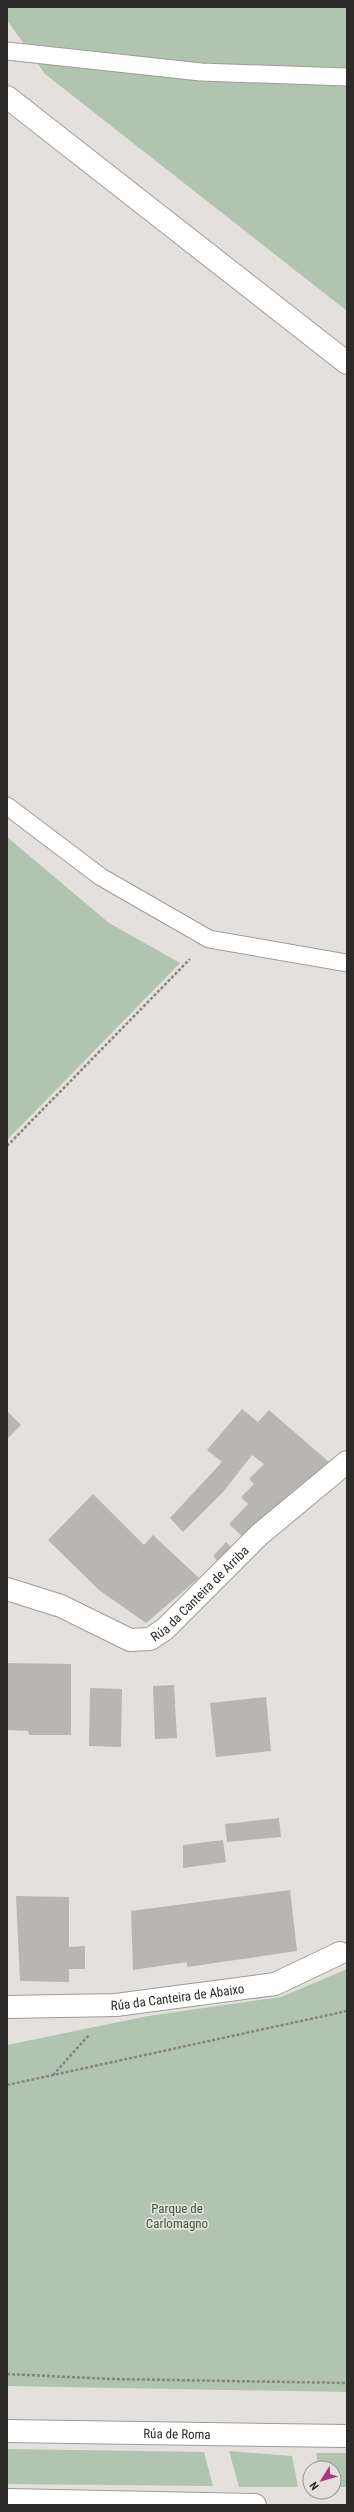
<svg xmlns="http://www.w3.org/2000/svg" width="354" height="2512" font-family="'Roboto Condensed',sans-serif">
	<style>
		.green { fill: #b0c4af }
		.building { fill: #b8b6b3 }
		.lines { fill: none; stroke-linecap: round; stroke-linejoin: round }
		.service-casing { stroke: #9e9c99; stroke-width: 19 }
		.minor-casing { stroke: #9e9c99; stroke-width: 24 }
		.path { stroke: #878583; stroke-width: 2.5; stroke-dasharray: 3 2; stroke-linecap: butt }
		.service { stroke: #fff; stroke-width: 17 }
		.minor { stroke: #fff; stroke-width: 22 }
		.labels { text-anchor: middle; dominant-baseline: central; stroke-width: 3.5; stroke-linejoin: round; paint-order: stroke }
		.street-label { font-size: 13px; fill: #2b2a29; stroke: #e3e0dd }
		.park-label { font-size: 13px; fill: #3a5e39; stroke: #e3e0dd }
	</style>
	<rect width="100%" height="100%" fill="#e3e0dd"/>
	<path class="green" d="M7,7H347V311L45,74L7,20Z
		M7,837L109,923L180,963L7,1140Z
		M347,1969V2392L7,2386V2045L148,2016L281,1997Z
		M7,2449L204,2452L213,2486L7,2484Z
		M229,2451L292,2456L298,2487H239Z
		M316,2453H347V2487H334V2468H319Z"/>
	<path class="building" d="M242,1409L258,1422L269,1410L330,1463L245,1539L229,1524L248,1504L241,1497L254,1484L249,1479L264,1464L252,1455L224,1491L183,1532L170,1518L222,1462L207,1450Z
		M7,1411L21,1425L7,1439Z
		M93,1494L144,1545L153,1535L199,1578L146,1623L99,1590L48,1540Z
		M226,1542L232,1548L219,1562L213,1556Z
		M7,1663L71,1664V1735H29L28,1731L7,1730Z
		M174,1685L177,1738L155,1739L153,1686Z
		M90,1688L122,1689L121,1747L89,1746Z
		M266,1697L271,1751L216,1757L210,1703Z
		M279,1818L281,1837L227,1842L225,1824Z
		M223,1840L226,1862L183,1868V1845Z
		M290,1890L297,1951L187,1967V1962L133,1970L131,1911Z
		M16,1896L69,1897V1947L85,1946V1969H69V1982L20,1981Z"/>
	<g class="lines">
		<defs>
			<path id="service" d="M7,51L201,72L347,77
				M7,806L101,877L209,939L347,963"/>
			<g id="minor">
				<path d="M7,97L347,363"/>
				<path id="s1" d="M7,1589L61,1606L130,1640L150,1639L165,1629L259,1535L347,1462"/>
				<path id="s2" d="M7,2007L116,2005L275,1984L340,1953"/>
				<path id="s3" d="M7,2431L347,2436"/>
				<path d="M7,2500L255,2505"/>
			</g>
		</defs>
		<use href="#service" class="service-casing"/>
		<use href="#minor" class="minor-casing"/>
		<path class="path" d="M7,1146L190,959
			M53,2075L89,2035
			M7,2085L347,2011
			M7,2374L111,2379L347,2383"/>
		<use href="#service" class="service"/>
		<use href="#minor" class="minor"/>
	</g>
	<g class="labels">
		<g class="street-label">
			<text stroke="none"><textPath href="#s1" startOffset="221">Rúa da Canteira de Arriba</textPath></text>
			<text stroke="none"><textPath href="#s2" startOffset="171">Rúa da Canteira de Abaixo</textPath></text>
			<text stroke="none"><textPath href="#s3" startOffset="170">Rúa de Roma</textPath></text>
		</g>
		<g class="park-label">
			<text x="177" y="2208">Parque de<tspan x="177" dy="15">Carlomagno</tspan></text>
		</g>
	</g>
	<rect width="354" height="2512" fill="none" stroke="#2b2a29" stroke-width="16"/>
	<g transform="translate(322 2480) rotate(233)"><circle r="19" fill="#e3e0dd" stroke="#999795"/>
	<path d="M0-3L7 15L0 10L-7 15Z" fill="#ab3389"/>
	<text y="-6" font-size="11" font-weight="bold" text-anchor="middle" fill="#2b2a29">N</text>
	</g>
</svg>
